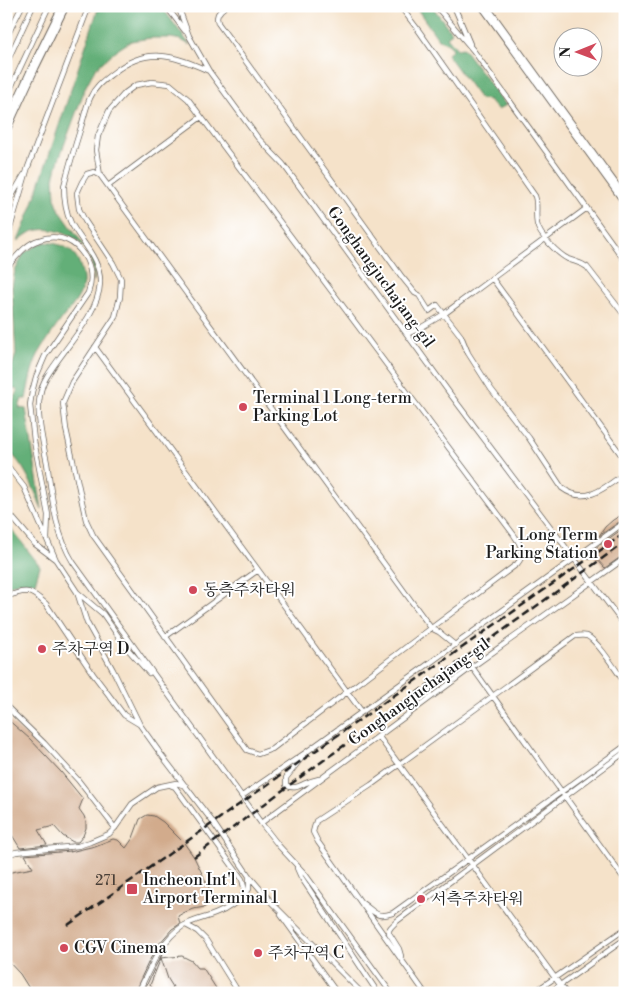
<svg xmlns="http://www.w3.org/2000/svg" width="631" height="999" font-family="'Libre Bodoni','Noto Serif KR',serif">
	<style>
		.forest { fill: #63af78; stroke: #40664a }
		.building { fill: #d2ab8c }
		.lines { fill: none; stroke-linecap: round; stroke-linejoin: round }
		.lane-casing { stroke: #686159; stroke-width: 6 }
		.street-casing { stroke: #686159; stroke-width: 11 }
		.lane { stroke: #fff; stroke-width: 4.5 }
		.street { stroke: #fff; stroke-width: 9 }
		.rail { stroke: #1c1c1c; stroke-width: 2.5; stroke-dasharray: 8 4; stroke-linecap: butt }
		.poi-dot { fill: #d1495b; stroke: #fff; stroke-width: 2 }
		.labels { text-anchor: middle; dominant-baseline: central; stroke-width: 4; stroke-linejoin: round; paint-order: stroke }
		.number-label { font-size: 14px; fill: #4a4038 }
		.street-label { font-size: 16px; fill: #1c1c1c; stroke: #fff }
		.poi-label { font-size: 16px; fill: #1c1c1c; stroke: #fff; text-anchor: start }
	</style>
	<rect width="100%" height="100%" fill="#fff"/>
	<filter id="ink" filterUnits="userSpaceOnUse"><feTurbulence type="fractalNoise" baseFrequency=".02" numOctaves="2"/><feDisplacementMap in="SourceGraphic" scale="10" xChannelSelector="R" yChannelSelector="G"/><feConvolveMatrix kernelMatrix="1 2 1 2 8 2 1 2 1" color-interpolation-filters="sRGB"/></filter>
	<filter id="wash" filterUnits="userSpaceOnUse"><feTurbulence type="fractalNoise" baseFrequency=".0096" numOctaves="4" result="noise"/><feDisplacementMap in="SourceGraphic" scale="20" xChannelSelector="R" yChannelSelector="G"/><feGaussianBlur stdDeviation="1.12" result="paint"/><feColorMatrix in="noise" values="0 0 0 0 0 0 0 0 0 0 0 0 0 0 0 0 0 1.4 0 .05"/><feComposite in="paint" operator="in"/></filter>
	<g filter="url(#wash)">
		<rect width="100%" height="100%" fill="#f5e2c9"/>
		<path class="forest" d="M99,6H161L190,45L181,40L171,38H151L131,41L114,52L95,69L86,86L59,159L54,178L55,198L60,211L94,260L95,270L94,281C93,273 93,265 90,258C82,236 52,224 31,232C27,234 22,238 18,241L32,206Z
			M415,6H432L452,33L447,37L457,49L463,48L506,105L498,110L489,100L480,99L447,54L452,50L450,45L438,39Z
			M45,242C63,244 77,250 81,269C83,275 84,283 82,288C79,300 69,310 61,320C53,331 45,343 38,355C31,369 29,384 26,399H22L19,408L26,409L42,509C33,487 25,464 6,449V402L12,404L18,390L6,387V385L16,354L12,287L15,271L24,253L36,246Z
			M6,522L40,566L35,583L19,582L6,587Z"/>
		<g id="blocks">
			<path class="building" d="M625,513V518L599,536L605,527L613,520Z
				M625,527V554L605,568L595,557L594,553L593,550Z
				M6,718L30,739L61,772L83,799L79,809L84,816L86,822V828L83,836L78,842H73L63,836L54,826L38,830L47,845L20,848L12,835L6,838Z
				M147,815L154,816L163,822L184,843L194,857L210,890L211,895L208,904L205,907L193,909L183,913L178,916L180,924L172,929L158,945L148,963L134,993H32L20,974L6,959V873L33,868L25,855L71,851L70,852L95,846L113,839L118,840L126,848L133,838L140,819Z
				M165,950L160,958L182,956L192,961L198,968H203L219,993H169L173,987L168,979L161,958L150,985L156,993H143L155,967L160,958Z"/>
		</g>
	</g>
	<g filter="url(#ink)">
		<use href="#blocks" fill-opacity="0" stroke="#686159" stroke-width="1"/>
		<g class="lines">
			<defs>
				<path id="lane" d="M166,6L185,31
					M178,6L189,36L209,71L258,138L283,164L451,395L625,626
					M226,6L221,10L218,14L217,18L218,23L402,277L415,293L419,295L429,311L437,305L461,336L468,353L491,389L529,438L562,488C586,506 606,487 625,473
					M400,6L419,31L535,196C538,205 535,214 537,224C539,235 558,254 568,259C575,262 580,262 587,267L625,316
					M436,6L473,50L625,261
					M454,6L470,44
					M6,38L22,6
					M6,64L33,6
					M209,71C173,55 147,46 113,73C104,80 95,86 90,98C86,107 84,117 81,127C75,146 69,166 64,186C64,199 65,211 71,223C81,242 101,259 100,283C99,315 62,350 46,378C40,388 38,403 39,415C40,431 44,448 47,463C52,497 55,533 73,562L261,823L279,846L305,874L391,993
					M6,98L49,6
					M100,175L94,172L87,174L82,182L77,193L79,209L85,221L113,263L121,279L120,297L115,317L72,382L63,403L66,429L86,520L93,535L247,750L258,754L272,749C353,687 435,625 517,564C527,552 521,546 514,535L188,99L170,84L152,82L136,85L125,93L109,111L98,136L96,150L100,175L431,628L439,632L455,645
					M108,186L201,117
					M6,206L24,175
					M6,242L28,167L89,6
					M6,268C16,258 25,244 39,240C71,227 100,262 88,293L45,356L36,377L32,392L30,405L34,441L48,515L47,539
					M492,278L625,460
					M407,334L422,327L444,314L587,208
					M95,347L362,712
					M6,464L24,487L56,560L77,592L103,614L125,646L149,673
					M6,510L35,544L55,559
					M77,592L87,623L113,670L140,725L160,753L212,821L249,876L273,904L362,993
					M6,597C26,589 30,589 46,604L93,674L124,715L139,724
					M165,637L258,570
					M472,667L625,880
					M6,706L44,743L78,780L115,828
					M379,737L566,993
					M303,756L286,778V785C294,790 299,786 306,783C311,781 315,780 319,779
					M170,785L175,787L181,795L242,879L245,891L244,894
					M242,796L305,753L625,522
					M261,823L472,667L625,558
					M6,855L16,852L78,846L90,842L109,834L115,828L132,804L157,787L176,783L186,786
					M297,868L301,877L378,993
					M362,903C375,912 376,919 393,913L625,746
					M281,915L337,993
					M186,925L197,931L206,940L239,993
					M401,956L399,949L389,933V930L391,927L397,921L625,752
					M138,993C150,969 160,941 183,926C193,920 205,918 215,914C229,909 240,900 249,889V876
					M425,993L318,842L313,832L316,821L371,785L575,636C579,636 583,635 587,636C598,641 617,672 625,683
					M533,993L625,929
					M549,993L625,939"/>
				<path id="street" d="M484,6L625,200
					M6,128L34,67L64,6"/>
			</defs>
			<use href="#lane" class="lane-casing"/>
			<use href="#street" class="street-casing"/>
			<use href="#lane" class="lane"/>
			<use href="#street" class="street"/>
			<path class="rail" d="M194,857L295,781L625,542
				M68,925L625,533"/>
		</g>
	</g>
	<g class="poi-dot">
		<circle cx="243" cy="407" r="5"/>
		<circle cx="608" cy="544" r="5"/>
		<circle cx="193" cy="590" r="5"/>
		<circle cx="42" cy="649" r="5"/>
		<rect x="126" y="883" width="12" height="12" rx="2.5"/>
		<circle cx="421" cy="899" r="5"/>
		<circle cx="64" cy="948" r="5"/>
		<circle cx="258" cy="953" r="5"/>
	</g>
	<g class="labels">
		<g class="number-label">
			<text x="106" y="881">271</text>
		</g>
		<g class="street-label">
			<text transform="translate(381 277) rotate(54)">Gonghangjuchajang-gil</text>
			<text transform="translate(419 692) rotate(-36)">Gonghangjuchajang-gil</text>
		</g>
		<g class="poi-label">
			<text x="253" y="398">Terminal 1 Long-term<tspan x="253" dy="18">Parking Lot</tspan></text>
			<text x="598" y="535" text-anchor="end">Long Term<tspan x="598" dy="18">Parking Station</tspan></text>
			<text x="203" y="590">동측주차타워</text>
			<text x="52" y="649">주차구역 D</text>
			<text x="143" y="880">Incheon Int'l<tspan x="143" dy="18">Airport Terminal 1</tspan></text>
			<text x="431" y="899">서측주차타워</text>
			<text x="74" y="948">CGV Cinema</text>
			<text x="268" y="953">주차구역 C</text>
		</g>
	</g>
	<rect width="631" height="999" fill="none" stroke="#fff" stroke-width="25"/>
	<g transform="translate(578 52) rotate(269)"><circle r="24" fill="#ffffff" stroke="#a4a4a4"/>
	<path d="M0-4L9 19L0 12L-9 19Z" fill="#d1495b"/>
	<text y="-8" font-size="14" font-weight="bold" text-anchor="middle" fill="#1c1c1c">N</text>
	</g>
</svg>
